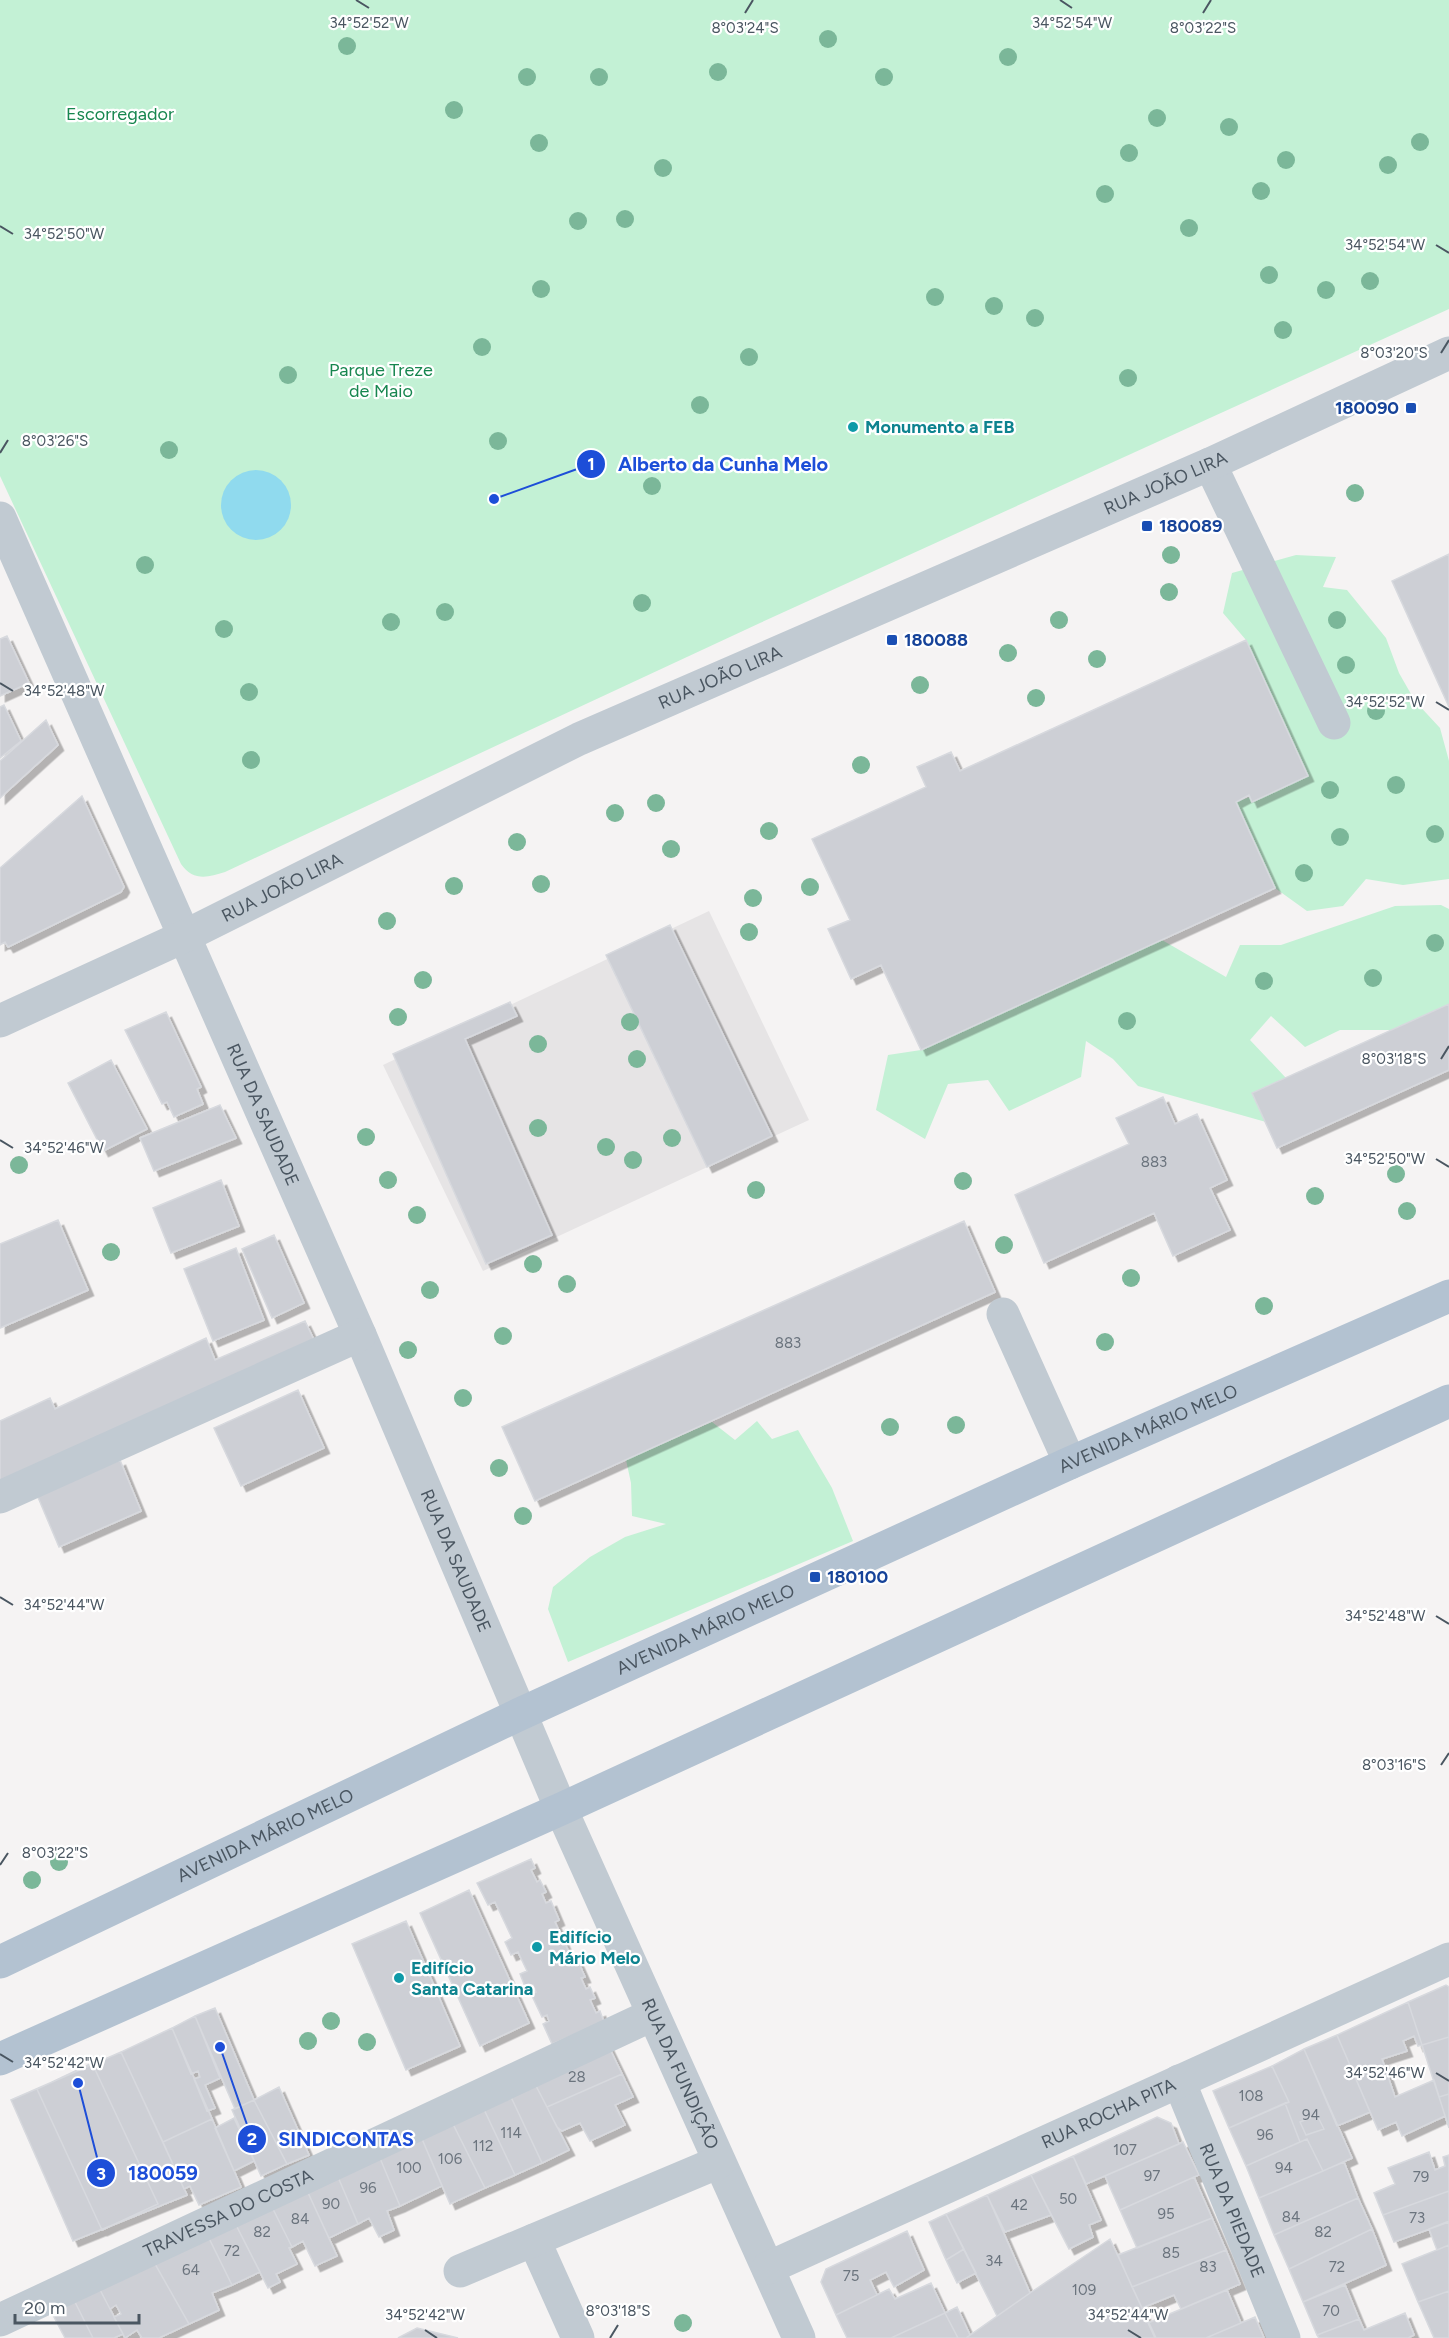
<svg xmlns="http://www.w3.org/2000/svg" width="1449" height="2338" font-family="Figtree,sans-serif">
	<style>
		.education { fill: #e6e4e5 }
		.green { fill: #c3f1d5 }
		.water { fill: #90daee }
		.building { fill: #cdcfd5; stroke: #d7d9de; stroke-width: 1.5; filter: url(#shadow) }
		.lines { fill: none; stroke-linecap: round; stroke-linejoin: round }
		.minor { stroke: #c1cad2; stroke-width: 33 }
		.major { stroke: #b3c2d1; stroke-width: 33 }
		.tree { fill: #7bb799 }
		.ticks { fill: none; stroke: #4a5661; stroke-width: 2 }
		.transit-dot { fill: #1a4fb4; stroke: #fff; stroke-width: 2 }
		.culture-dot { fill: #0f9aa8; stroke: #fff; stroke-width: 2 }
		.labels { text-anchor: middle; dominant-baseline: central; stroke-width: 4.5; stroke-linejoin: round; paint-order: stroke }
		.number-label { font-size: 15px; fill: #6b747e }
		.park-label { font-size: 18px; fill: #17864f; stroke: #fff }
		.transit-label { font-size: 18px; font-weight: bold; fill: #164399; stroke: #fff; text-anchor: start }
		.culture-label { font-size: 18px; font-weight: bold; fill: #0d838f; stroke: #fff; text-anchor: start }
		.street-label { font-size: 18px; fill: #4a5661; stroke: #fff }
		.ticks-label { font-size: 15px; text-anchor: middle; fill: #4a5661; stroke: #fff; stroke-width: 4.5; stroke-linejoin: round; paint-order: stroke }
		.leader { fill: none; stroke: #1d4ed8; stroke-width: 2 }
		.callout-dot { fill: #1d4ed8; stroke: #fff; stroke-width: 2 }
		.mark-label { font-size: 18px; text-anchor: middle; font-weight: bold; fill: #fff }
		.callout-label { font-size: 20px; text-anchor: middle; font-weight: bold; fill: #1d4ed8; stroke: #fff; stroke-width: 4.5; stroke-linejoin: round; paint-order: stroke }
	</style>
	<defs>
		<filter id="shadow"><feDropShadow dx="5.5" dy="5.5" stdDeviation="0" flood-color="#0004"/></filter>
	</defs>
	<rect width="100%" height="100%" fill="#f5f3f3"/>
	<path class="education" d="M709,911L809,1120L483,1271L383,1065Z"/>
	<path class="green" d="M0,0H1449V309L760,623L225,872C207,878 193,881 181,864L0,476Z
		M1296,555L1336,557L1323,587L1347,590L1386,638L1399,673L1415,701L1440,728L1449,761V879L1403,885L1366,879L1343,906L1307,911L1275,888L1236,802L1308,776L1246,640L1223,613L1232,573Z
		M1441,905L1449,909V1004L1392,1030H1340L1305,1047L1271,1016L1250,1040L1286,1078L1266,1122L1138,1086L1113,1059L1086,1041L1081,1077L1009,1111L988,1080L948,1084L925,1139L876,1110L888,1055L921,1050L1162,940L1226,977L1240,945H1281L1395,906Z
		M757,1421L772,1439L798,1430L832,1488L853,1541L568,1662L548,1609L553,1587L590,1557L625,1537L666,1524L632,1516L631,1483L626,1460L712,1422L735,1440Z"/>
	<path class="water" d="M221 505a35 35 0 1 1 70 0a35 35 0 1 1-70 0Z"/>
	<path class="building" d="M1449,554V707L1392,581Z
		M7,636L29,683L0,696V639Z
		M1246,640L1308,776L1252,802L1249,795L1236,802L1275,888L921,1050L881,965L851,979L828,929L850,920L812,839L926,787L917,767L951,752L960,771Z
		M4,705L21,741L0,758V707Z
		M46,720L58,745L0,798V761Z
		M82,796L124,887L121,892L8,947L5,942L0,945V868Z
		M670,925L772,1136L707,1167L606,955Z
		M510,1002L517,1016L465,1039L552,1235L486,1264L393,1054Z
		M1449,1004V1070L1277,1148L1252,1093Z
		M166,1012L201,1087L197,1089L203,1104L174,1117L167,1102L162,1104L125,1030Z
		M111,1060L147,1129L103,1151L68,1083Z
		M1163,1097L1175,1124L1197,1114L1227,1180L1210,1188L1230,1230L1173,1256L1154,1213L1044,1263L1015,1195L1129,1144L1116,1118Z
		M220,1105L236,1138L154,1171L140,1138Z
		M221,1180L239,1226L171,1253L153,1208Z
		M58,1220L88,1290L0,1328V1244Z
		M964,1221L995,1292L535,1501L502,1427Z
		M274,1235L304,1303L272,1318L242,1249Z
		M236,1248L264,1320L213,1341L184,1269Z
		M305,1321L315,1342L0,1483V1421L50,1398L55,1409L206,1338L215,1360Z
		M298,1390L324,1448L241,1486L214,1428Z
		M120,1460L141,1511L59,1547L37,1495Z
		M531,1859L535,1868L531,1870L537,1882L540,1880L546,1892L542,1894L546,1903L551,1901L559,1920L555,1922L573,1961L577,1959L585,1977L581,1978L586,1989L590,1987L595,1998L590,2000L596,2013L600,2011L604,2022L552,2044L543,2024L549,2021L547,2015L542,2017L531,1994L536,1992L533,1985L526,1989L520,1974L527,1971L518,1952L511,1955L505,1942L512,1938L495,1902L488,1905L477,1883Z
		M469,1890L529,2023L480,2046L420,1913Z
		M406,1921L460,2046L406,2070L352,1944Z
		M1446,1985L1449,1987V2037L1422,2045L1408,2002Z
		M1408,2002L1422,2045L1418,2046L1414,2036L1403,2041L1407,2051L1382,2059L1395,2097L1434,2080L1445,2116L1402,2136L1396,2122L1378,2130L1337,2035Z
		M215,2008L254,2100L235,2109L195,2016Z
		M195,2016L220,2078L205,2085L215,2108L207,2111L194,2079L200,2077L198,2071L191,2074L172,2028Z
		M172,2028L212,2119L163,2142L121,2052Z
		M1337,2035L1370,2112L1337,2126L1304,2049Z
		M1449,2037V2094L1439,2097L1422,2045Z
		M608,2045L622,2074L547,2107L533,2080Z
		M1304,2049L1352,2158L1323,2171L1307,2139L1300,2142L1285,2103L1289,2102L1272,2066Z
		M121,2052L187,2195L73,2241L11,2100Z
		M92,2063L158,2204L102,2230L37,2089Z
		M1272,2066L1289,2102L1229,2128L1213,2091Z
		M622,2074L633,2097L615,2105L625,2125L590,2141L580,2123L562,2131L557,2127L547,2107Z
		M533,2080L569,2150L542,2163L511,2097Z
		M279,2087L309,2155L287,2164L254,2100Z
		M1449,2094V2128L1439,2097Z
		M511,2097L542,2163L515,2175L481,2103Z
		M254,2100L287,2164L261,2176L232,2110Z
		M481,2103L515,2175L485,2188L450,2118Z
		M1285,2103L1300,2142L1246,2166L1229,2128Z
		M1317,2115L1324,2129L1306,2135L1300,2122Z
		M1157,2117L1171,2123L1179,2144L1086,2184L1073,2156Z
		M234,2118L254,2161L234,2171L215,2128Z
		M450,2118L485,2188L450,2204L419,2132Z
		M212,2119L241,2187L199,2205L190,2186L184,2189L163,2142Z
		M419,2132L442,2186L400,2206L377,2151Z
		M1307,2139L1323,2171L1259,2198L1246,2166Z
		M1183,2142L1199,2175L1120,2210L1105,2176Z
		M377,2151L400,2206L387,2211L394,2230L379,2237L369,2218L358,2224L335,2170Z
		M1429,2152L1435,2170L1445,2166L1443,2157L1449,2155V2191L1383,2215L1374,2193L1395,2184L1388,2168Z
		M1073,2156L1101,2220L1089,2225L1093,2237L1069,2249L1031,2175Z
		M1344,2162L1358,2198L1274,2235L1259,2198Z
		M335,2170L358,2224L329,2238L304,2184Z
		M1031,2175L1051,2215L1005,2232L987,2195Z
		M1194,2177L1212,2218L1137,2248L1120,2210Z
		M304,2184L337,2256L315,2266L303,2241L292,2247L269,2201Z
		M1449,2191V2222L1394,2242L1383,2215Z
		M987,2195L1030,2293L997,2316L946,2214Z
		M1358,2198L1372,2229L1289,2269L1274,2235Z
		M269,2201L292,2247L289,2248L297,2264L276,2274L280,2282L268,2288L232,2217Z
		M946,2214L964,2249L946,2260L929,2222Z
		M232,2217L260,2272L232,2285L205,2230Z
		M1212,2218L1226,2250L1132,2287L1118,2255Z
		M1449,2221V2245L1437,2250L1429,2229Z
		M1372,2229L1386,2265L1303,2302L1289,2269Z
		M205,2230L232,2285L212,2293L219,2310L189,2324L150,2255Z
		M907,2231L924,2270L894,2287L886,2272L870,2280L877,2295L836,2315L821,2282L826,2269Z
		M1110,2239L1156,2338H966L1030,2293Z
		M1449,2245V2291L1418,2302L1402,2264Z
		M964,2249L976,2273L957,2283L946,2260Z
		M1226,2250L1240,2284L1181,2309L1174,2295L1142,2308L1132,2287Z
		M150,2255L189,2324L159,2338H142L137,2330L125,2338L114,2317L121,2314L116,2305L110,2309L95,2280Z
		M95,2280L110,2309L123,2334L114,2338H93L70,2292Z
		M931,2283L945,2313L891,2338H847L836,2315L889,2289L895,2299Z
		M1345,2285L1359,2319L1317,2335L1303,2302Z
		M1227,2290L1241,2323L1206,2338H1155L1148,2323Z
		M1449,2291V2338H1434L1418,2302Z
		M70,2292L93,2338H65L46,2302Z
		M957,2307L970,2335L966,2338H958L945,2313Z
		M945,2313L958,2338H891Z
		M1405,2313L1414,2335L1408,2338H1319L1317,2335L1359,2319L1364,2330Z
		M1255,2317L1264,2338H1206Z
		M417,2328L458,2338H398Z"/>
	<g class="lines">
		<g class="minor">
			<path d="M1210,464L1334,723"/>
			<path id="s1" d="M0,518L360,1335L561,1809L799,2338"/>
			<path id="s2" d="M0,1021L185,936L579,739L1210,464L1449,353"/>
			<path d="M1003,1314L1070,1463"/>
			<path d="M0,1497L360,1335"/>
			<path id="s3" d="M1179,2081L1284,2338"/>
			<path d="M534,2240L578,2338"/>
			<path id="s4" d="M768,2268L1449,1959"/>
			<path d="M460,2271L719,2162"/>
			<path id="s5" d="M0,2320L652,2015"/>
		</g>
		<g class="major">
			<path id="s6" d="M0,1962L520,1714L1070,1463L1449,1296"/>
			<path d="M0,2059L561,1809L1449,1401"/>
		</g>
	</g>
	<g class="tree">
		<circle cx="828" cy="39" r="9"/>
		<circle cx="347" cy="46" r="9"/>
		<circle cx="1008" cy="57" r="9"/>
		<circle cx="718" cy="72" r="9"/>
		<circle cx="527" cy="77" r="9"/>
		<circle cx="599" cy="77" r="9"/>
		<circle cx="884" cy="77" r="9"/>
		<circle cx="454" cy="110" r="9"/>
		<circle cx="1157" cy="118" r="9"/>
		<circle cx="1229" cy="127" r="9"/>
		<circle cx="1420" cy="142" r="9"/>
		<circle cx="539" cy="143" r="9"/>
		<circle cx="1129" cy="153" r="9"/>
		<circle cx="1286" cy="160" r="9"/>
		<circle cx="1388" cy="165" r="9"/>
		<circle cx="663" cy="168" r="9"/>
		<circle cx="1261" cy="191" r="9"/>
		<circle cx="1105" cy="194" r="9"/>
		<circle cx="625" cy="219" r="9"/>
		<circle cx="578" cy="221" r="9"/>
		<circle cx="1189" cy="228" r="9"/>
		<circle cx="1269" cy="275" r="9"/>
		<circle cx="1370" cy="281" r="9"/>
		<circle cx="541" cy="289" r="9"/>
		<circle cx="1326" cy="290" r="9"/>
		<circle cx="935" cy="297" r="9"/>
		<circle cx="994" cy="306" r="9"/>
		<circle cx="1035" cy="318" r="9"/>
		<circle cx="1283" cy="330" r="9"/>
		<circle cx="482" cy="347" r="9"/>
		<circle cx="749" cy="357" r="9"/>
		<circle cx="288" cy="375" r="9"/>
		<circle cx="1128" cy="378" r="9"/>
		<circle cx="700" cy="405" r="9"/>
		<circle cx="498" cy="441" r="9"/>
		<circle cx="169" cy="450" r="9"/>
		<circle cx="652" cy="486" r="9"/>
		<circle cx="1355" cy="493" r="9"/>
		<circle cx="1171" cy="555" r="9"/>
		<circle cx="145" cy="565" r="9"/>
		<circle cx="1169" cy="592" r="9"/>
		<circle cx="642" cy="603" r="9"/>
		<circle cx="445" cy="612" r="9"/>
		<circle cx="1059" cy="620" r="9"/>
		<circle cx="1337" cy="620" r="9"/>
		<circle cx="391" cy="622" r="9"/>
		<circle cx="224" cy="629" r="9"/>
		<circle cx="1008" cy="653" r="9"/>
		<circle cx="1097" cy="659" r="9"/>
		<circle cx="1346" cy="665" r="9"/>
		<circle cx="920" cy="685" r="9"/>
		<circle cx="249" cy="692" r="9"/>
		<circle cx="1036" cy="698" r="9"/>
		<circle cx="1376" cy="711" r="9"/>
		<circle cx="251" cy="760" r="9"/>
		<circle cx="861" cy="765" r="9"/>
		<circle cx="1396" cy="785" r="9"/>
		<circle cx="1330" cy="790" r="9"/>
		<circle cx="656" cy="803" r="9"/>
		<circle cx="615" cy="813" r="9"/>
		<circle cx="769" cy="831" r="9"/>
		<circle cx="1435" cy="834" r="9"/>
		<circle cx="1340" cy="837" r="9"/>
		<circle cx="517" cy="842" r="9"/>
		<circle cx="671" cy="849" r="9"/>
		<circle cx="1304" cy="873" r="9"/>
		<circle cx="541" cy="884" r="9"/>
		<circle cx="454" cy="886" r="9"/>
		<circle cx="810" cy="887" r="9"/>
		<circle cx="753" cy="898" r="9"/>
		<circle cx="387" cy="921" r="9"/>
		<circle cx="749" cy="932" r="9"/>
		<circle cx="1435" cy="943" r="9"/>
		<circle cx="1373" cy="978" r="9"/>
		<circle cx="423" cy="980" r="9"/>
		<circle cx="1264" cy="981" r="9"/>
		<circle cx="398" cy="1017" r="9"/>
		<circle cx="1127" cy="1021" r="9"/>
		<circle cx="630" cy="1022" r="9"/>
		<circle cx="538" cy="1044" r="9"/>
		<circle cx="637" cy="1059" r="9"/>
		<circle cx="538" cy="1128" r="9"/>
		<circle cx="366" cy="1137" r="9"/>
		<circle cx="672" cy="1138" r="9"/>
		<circle cx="606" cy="1147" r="9"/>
		<circle cx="633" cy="1160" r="9"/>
		<circle cx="19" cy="1165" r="9"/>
		<circle cx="1396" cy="1174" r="9"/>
		<circle cx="388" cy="1180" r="9"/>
		<circle cx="963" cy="1181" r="9"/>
		<circle cx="756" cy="1190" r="9"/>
		<circle cx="1315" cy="1196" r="9"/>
		<circle cx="1407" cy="1211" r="9"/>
		<circle cx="417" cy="1215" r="9"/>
		<circle cx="1004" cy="1245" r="9"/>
		<circle cx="111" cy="1252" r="9"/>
		<circle cx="533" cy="1264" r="9"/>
		<circle cx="1131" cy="1278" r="9"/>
		<circle cx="567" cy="1284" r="9"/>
		<circle cx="430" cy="1290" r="9"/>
		<circle cx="1264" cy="1306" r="9"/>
		<circle cx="503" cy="1336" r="9"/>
		<circle cx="1105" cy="1342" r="9"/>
		<circle cx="408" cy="1350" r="9"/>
		<circle cx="463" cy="1398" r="9"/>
		<circle cx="956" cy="1425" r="9"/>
		<circle cx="890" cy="1427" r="9"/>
		<circle cx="499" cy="1468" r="9"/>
		<circle cx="523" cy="1516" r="9"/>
		<circle cx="59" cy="1862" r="9"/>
		<circle cx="32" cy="1880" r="9"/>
		<circle cx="331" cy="2021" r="9"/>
		<circle cx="308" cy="2041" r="9"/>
		<circle cx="367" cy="2042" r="9"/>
		<circle cx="683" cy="2323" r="9"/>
	</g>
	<path class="ticks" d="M356,0L369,8M1060,0L1072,8M745,13L753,0M1203,13L1211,0M0,226L13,234M1436,245L1449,253M1441,353L1449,340M0,453L8,440M0,683L13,691M1436,702L1449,710M1441,1059L1449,1046M0,1140L13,1148M1436,1159L1449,1167M0,1597L13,1605M1436,1616L1449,1624M1441,1765L1449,1753M0,1865L8,1853M0,2054L13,2062M1436,2073L1449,2081M425,2330L437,2338M1128,2330L1141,2338M610,2338L618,2325"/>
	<g class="transit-dot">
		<rect x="1405" y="402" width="12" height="12" rx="3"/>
		<rect x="1141" y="520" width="12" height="12" rx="3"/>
		<rect x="886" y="634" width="12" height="12" rx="3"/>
		<rect x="809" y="1571" width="12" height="12" rx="3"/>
	</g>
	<g class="culture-dot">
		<circle cx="853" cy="427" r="6"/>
		<circle cx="537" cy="1947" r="6"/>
		<circle cx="399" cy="1978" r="6"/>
	</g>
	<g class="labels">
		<g class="number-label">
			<text x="1154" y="1162">883</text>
			<text x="788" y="1343">883</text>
			<text x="577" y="2077">28</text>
			<text x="1251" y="2096">108</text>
			<text x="1311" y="2115">94</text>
			<text x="511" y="2133">114</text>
			<text x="1265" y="2135">96</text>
			<text x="483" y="2146">112</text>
			<text x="1125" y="2150">107</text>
			<text x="450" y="2159">106</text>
			<text x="409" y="2168">100</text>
			<text x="1284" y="2168">94</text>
			<text x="1152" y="2176">97</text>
			<text x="1421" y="2177">79</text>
			<text x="368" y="2188">96</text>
			<text x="1068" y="2199">50</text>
			<text x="331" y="2204">90</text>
			<text x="1019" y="2205">42</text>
			<text x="1166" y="2214">95</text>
			<text x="1291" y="2217">84</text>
			<text x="1417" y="2218">73</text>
			<text x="300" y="2219">84</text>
			<text x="262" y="2232">82</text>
			<text x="1323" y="2232">82</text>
			<text x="232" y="2251">72</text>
			<text x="1171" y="2253">85</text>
			<text x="994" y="2261">34</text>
			<text x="1208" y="2267">83</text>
			<text x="1337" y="2267">72</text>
			<text x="191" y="2270">64</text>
			<text x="851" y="2276">75</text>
			<text x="1084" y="2290">109</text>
			<text x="1331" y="2311">70</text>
		</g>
		<g class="park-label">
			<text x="120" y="114">Escorregador</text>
			<text x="381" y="370">Parque Treze<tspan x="381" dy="21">de Maio</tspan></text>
		</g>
		<g class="transit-label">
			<text x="1399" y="408" text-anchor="end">180090</text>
			<text x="1159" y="526">180089</text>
			<text x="904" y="640">180088</text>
			<text x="827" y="1577">180100</text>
		</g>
		<g class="culture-label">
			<text x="865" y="427">Monumento a FEB</text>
			<text x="549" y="1937">Edifício<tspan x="549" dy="21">Mário Melo</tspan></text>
			<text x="411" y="1968">Edifício<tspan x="411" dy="21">Santa Catarina</tspan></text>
		</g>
		<g class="street-label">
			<text stroke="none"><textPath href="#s2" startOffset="1284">RUA JOÃO LIRA</textPath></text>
			<text stroke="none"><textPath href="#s2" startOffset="798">RUA JOÃO LIRA</textPath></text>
			<text stroke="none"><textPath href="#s2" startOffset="312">RUA JOÃO LIRA</textPath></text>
			<text stroke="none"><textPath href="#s1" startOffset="652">RUA DA SAUDADE</textPath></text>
			<text stroke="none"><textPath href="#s6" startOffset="1266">AVENIDA MÁRIO MELO</textPath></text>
			<text stroke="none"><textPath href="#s1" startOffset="1138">RUA DA SAUDADE</textPath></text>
			<text stroke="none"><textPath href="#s6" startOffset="780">AVENIDA MÁRIO MELO</textPath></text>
			<text stroke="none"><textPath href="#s6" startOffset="294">AVENIDA MÁRIO MELO</textPath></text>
			<text stroke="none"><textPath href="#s1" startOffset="1698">RUA DA FUNDIÇÃO</textPath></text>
			<text stroke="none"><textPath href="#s4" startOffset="374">RUA ROCHA PITA</textPath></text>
			<text stroke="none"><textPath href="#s3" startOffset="140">RUA DA PIEDADE</textPath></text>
			<text stroke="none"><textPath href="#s5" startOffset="252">TRAVESSA DO COSTA</textPath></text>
		</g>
	</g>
	<g class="ticks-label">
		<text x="1072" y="28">34°52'54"W</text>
		<text x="369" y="28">34°52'52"W</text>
		<text x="745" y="33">8°03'24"S</text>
		<text x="1203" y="33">8°03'22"S</text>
		<text x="64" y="239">34°52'50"W</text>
		<text x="1385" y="250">34°52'54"W</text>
		<text x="1394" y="358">8°03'20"S</text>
		<text x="55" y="446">8°03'26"S</text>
		<text x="64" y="696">34°52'48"W</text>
		<text x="1385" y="707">34°52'52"W</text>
		<text x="1394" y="1064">8°03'18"S</text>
		<text x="64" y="1153">34°52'46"W</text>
		<text x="1385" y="1164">34°52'50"W</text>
		<text x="64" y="1610">34°52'44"W</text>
		<text x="1385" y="1621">34°52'48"W</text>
		<text x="1394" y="1770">8°03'16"S</text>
		<text x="55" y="1858">8°03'22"S</text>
		<text x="64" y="2068">34°52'42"W</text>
		<text x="1385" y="2078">34°52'46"W</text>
		<text x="618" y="2316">8°03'18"S</text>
		<text x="425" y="2320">34°52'42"W</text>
		<text x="1128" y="2320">34°52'44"W</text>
	</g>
	<path class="leader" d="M494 499L591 464M220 2047L252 2139M78 2083L101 2173"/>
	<g class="callout-dot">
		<circle cx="494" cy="499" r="6"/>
		<circle cx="220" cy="2047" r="6"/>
		<circle cx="78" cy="2083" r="6"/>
		<circle cx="591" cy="464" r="15"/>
		<circle cx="252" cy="2139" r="15"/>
		<circle cx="101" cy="2173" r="15"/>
	</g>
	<g class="mark-label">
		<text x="591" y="470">1</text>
		<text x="252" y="2145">2</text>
		<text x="101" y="2180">3</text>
	</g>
	<g class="callout-label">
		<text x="723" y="471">Alberto da Cunha Melo</text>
		<text x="346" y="2146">SINDICONTAS</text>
		<text x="163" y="2180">180059</text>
	</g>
	<path d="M15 2314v9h124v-9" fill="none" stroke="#4a5661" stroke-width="3"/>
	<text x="24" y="2314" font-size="18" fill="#4a5661" stroke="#ffffff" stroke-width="4.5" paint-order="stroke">20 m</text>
</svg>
